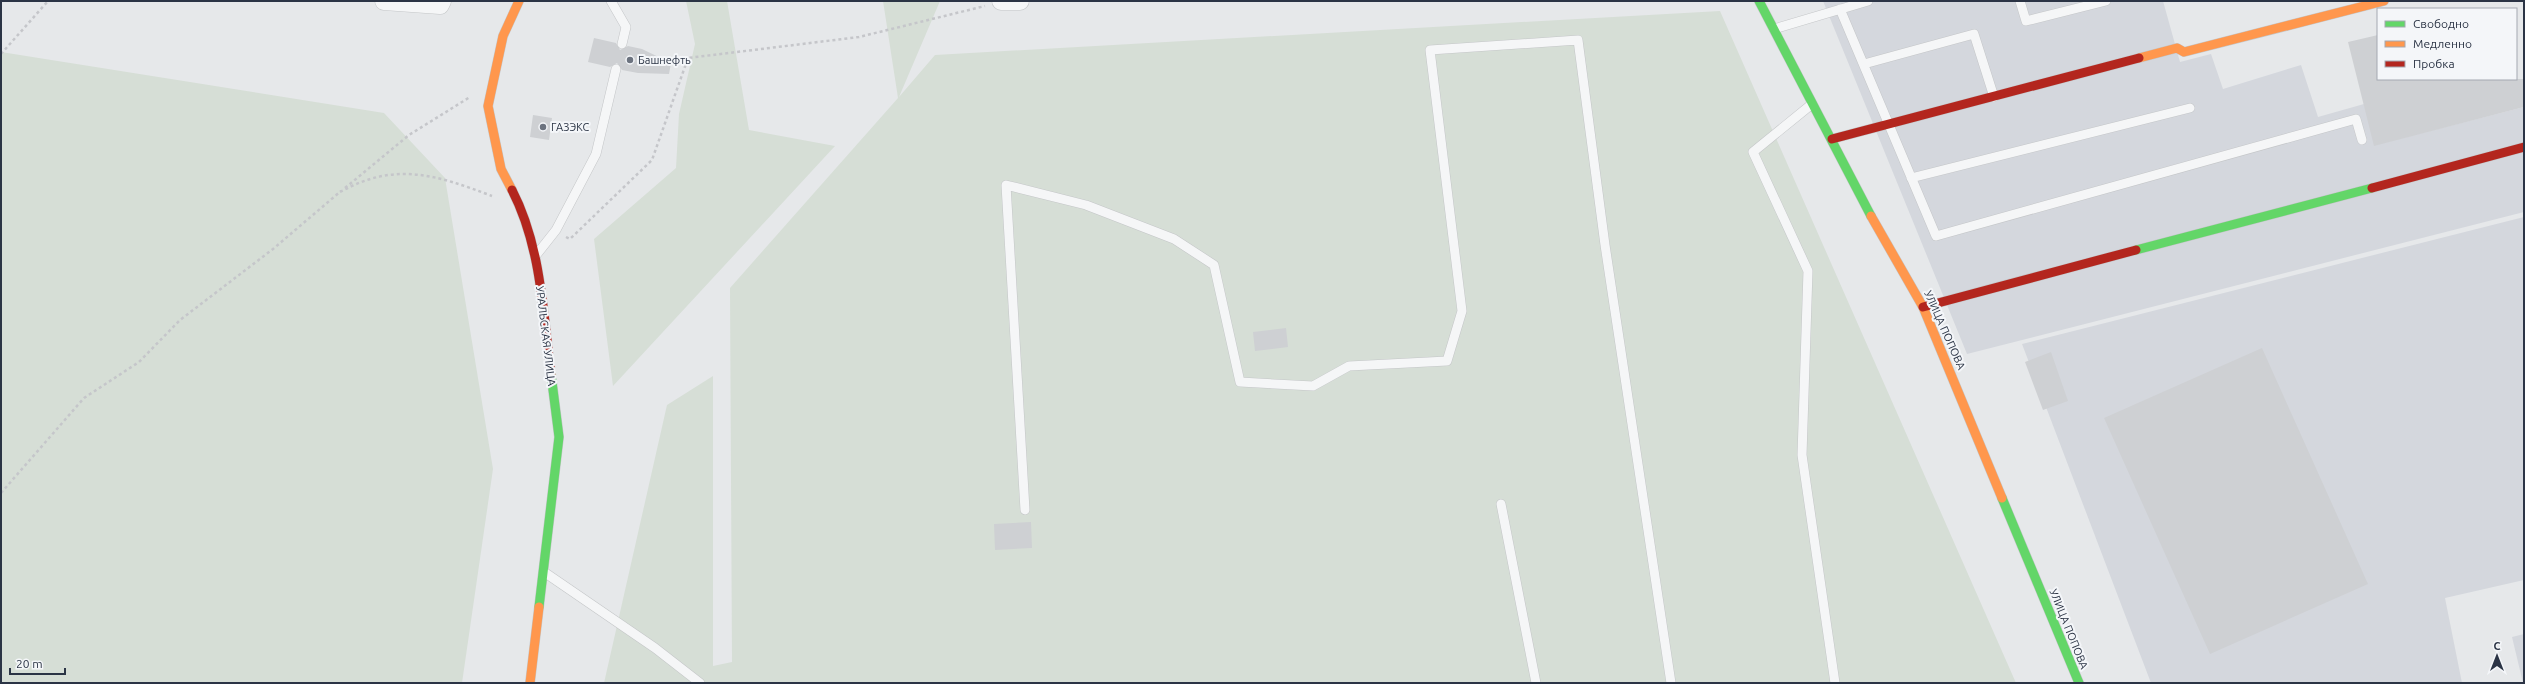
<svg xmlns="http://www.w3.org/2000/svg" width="2525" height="684" font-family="Ubuntu,sans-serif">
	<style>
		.built { fill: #d4d7dd }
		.green { fill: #d6ded6 }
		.building { fill: #ced0d3 }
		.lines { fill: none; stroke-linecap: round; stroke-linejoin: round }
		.lane-casing { stroke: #c4c6c8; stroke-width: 10 }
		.street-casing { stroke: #c4c6c8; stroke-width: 19 }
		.fast-casing { stroke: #c4c6c8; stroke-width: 10 }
		.slow-casing { stroke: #c4c6c8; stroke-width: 10 }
		.jam-casing { stroke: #c4c6c8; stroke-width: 10 }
		.path { stroke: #c5c6ca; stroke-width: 2.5; stroke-dasharray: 3 3; stroke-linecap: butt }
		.lane { stroke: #f5f6f7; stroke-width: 9 }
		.street { stroke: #f5f6f7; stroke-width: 18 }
		.fast { stroke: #63d668; stroke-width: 9 }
		.slow { stroke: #ff974d; stroke-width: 9 }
		.jam { stroke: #b3261e; stroke-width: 9 }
		.poi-dot { fill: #6c737f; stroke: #f4f6f9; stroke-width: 1.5 }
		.labels { text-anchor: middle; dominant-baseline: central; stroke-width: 4; stroke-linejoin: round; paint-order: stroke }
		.poi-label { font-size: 11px; fill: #2b3445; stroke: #f4f6f9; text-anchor: start }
		.street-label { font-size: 11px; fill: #2b3445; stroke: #f4f6f9 }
	</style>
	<rect width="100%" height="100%" fill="#e6e8ea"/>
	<path class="built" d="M1823,1H2163L2180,62L2211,54L2223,89L2301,65L2318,117L2364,104L2375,145L2524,107V212L1967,354Z
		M2524,217V580L2445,598L2462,683H2151L2022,344Z
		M2524,634V683H2523L2512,637Z"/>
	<path class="green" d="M686,1H727L749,130L835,146L613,386L594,239L676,168L679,114L695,44Z
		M883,1H940L899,97L935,55L1720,11L2016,683H604L667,405L713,376V666L732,662L730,288L898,98Z
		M1,52L384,113L445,178L493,469L462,683H1Z"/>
	<path class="building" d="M2378,35V79H2524V107L2374,146L2348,42Z
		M594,38L616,43L620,50L628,46L642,49L671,63L669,74L638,73L622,70L617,63L610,67L588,62Z
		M533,115L552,118L549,140L530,137Z
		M1286,328L1288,347L1255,351L1253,332Z
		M2262,348L2368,584L2210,654L2104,418Z
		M2051,352L2068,401L2043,410L2025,362Z
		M1031,522L1032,548L995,550L994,524Z"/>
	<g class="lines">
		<defs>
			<path id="lane" d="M611,1L626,27L622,44
				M2020,1L2026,21L2106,1
				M1840,9L1936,236L2356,119L2362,140
				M1774,29L1868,1
				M1864,64L1974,34L1994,97
				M1812,104L1753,152L1808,271L1802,455L1835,683
				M1911,178L2190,108
				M537,254L556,230L596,154L616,69
				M1501,504L1536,683
				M1025,510L1006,185L1086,205L1174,239L1214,265L1240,382L1313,386L1349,366L1447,361L1462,311L1430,50L1578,40L1605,245L1671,683
				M544,572L655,648L700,683"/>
			<path id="street" d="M384,1L440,5L442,1
				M1001,1H1020"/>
			<path id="fast" d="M1759,1L1871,216
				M2136,250L2372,188
				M2002,498L2079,683
				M539,607L559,437L551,374"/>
			<path id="slow" d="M2139,58L2177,48L2184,52L2384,1
				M512,190L501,169L488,106L503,36L519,1
				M1871,216L1923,307L2002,498
				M530,683L539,607"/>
			<path id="jam" d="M1832,139L2139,58
				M2372,188L2524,147
				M512,190C541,246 543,312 551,374
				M1923,307L2136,250"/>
		</defs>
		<use href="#lane" class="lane-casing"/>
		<use href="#street" class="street-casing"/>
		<use href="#fast" class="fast-casing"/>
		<use href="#slow" class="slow-casing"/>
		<use href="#jam" class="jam-casing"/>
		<path class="path" d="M1,54L48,1
			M345,188L409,135L470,97
			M340,192C396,161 436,175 492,196
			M566,237L570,239L652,160L688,58L859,37L985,6
			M1,493L84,398L139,362L180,320L273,249L341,191"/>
		<use href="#lane" class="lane"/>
		<use href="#street" class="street"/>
		<use href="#fast" class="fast"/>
		<use href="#slow" class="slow"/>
		<use href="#jam" class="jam"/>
	</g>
	<g class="poi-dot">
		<circle cx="630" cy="60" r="4"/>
		<circle cx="543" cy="127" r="4"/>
	</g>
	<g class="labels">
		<g class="poi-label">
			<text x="638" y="60">Башнефть</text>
			<text x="551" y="127">ГАЗЭКС</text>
		</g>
		<g class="street-label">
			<text transform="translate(1945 330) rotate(66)">УЛИЦА ПОПОВА</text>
			<text transform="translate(546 336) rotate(83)">УРАЛЬСКАЯ УЛИЦА</text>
			<text transform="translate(2069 629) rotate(68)">УЛИЦА ПОПОВА</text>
		</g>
	</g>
	<rect width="2525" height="684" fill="none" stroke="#2b3445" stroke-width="4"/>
	<rect x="2377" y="8" width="140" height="72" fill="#f4f6f9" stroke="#a4a8b1"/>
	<rect x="2385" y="21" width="20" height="6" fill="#63d668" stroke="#a4a8b1"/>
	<text x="2413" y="28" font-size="12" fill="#2b3445">Свободно</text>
	<rect x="2385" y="41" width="20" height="6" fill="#ff974d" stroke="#a4a8b1"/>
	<text x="2413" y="48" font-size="12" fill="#2b3445">Медленно</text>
	<rect x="2385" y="61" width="20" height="6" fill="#b3261e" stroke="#a4a8b1"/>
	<text x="2413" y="68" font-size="12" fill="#2b3445">Пробка</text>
	<g transform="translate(2497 656)" stroke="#f4f6f9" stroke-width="3" paint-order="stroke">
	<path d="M0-3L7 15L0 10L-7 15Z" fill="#2b3445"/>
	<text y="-6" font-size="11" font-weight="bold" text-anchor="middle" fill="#2b3445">С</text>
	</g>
	<path d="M10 668v6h55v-6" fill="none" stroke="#2b3445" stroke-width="2"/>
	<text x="16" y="668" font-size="12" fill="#2b3445" stroke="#f4f6f9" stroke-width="3" paint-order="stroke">20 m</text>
</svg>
